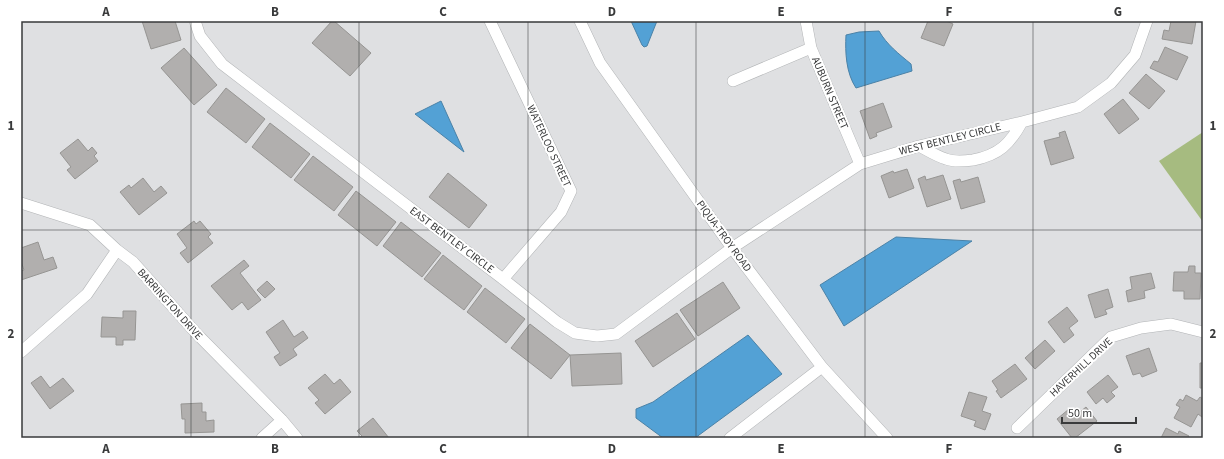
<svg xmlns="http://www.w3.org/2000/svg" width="1224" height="459" font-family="'Source Sans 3',sans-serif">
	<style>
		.green { fill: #a6bb80 }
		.water { fill: #53a1d5; stroke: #4b82a7 }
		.building { fill: #b1afae; stroke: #969593 }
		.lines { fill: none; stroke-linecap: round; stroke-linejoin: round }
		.minor-casing { stroke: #b2b4b6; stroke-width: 12 }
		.minor { stroke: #fff; stroke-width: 11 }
		.grid { fill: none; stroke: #393a3b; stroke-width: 1; stroke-opacity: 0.55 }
		.labels { text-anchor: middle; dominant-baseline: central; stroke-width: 4; stroke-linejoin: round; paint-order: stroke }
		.street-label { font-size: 11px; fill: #393a3b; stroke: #fff }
		.neatline { fill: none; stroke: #393a3b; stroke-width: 1.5 }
		.grid-label { font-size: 13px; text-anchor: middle; font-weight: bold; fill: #393a3b }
	</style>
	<rect width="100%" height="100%" fill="#dfe0e2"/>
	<path class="green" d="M1203,132V222L1159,161Z"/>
	<path class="water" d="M631,21H657L647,46L644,47L642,45Z
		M879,31C887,45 899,54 911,64L912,71L856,88C846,73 845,52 846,35L859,32Z
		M441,101L464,152L415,114Z
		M896,237L972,241L844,326L820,285Z
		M748,335L782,374L695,438H663L636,418V409L653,402Z"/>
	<path class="building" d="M142,21H175L181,40L151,49Z
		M332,21H334L371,53L350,76L312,43Z
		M928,21H946L953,24L944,46L921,38Z
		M1171,21H1196L1192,44L1162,39L1164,30L1169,31Z
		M1165,47L1188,57L1177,80L1150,68L1154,61L1158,62Z
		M184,48L217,85L194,105L161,68Z
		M1146,74L1165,91L1149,109L1129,93Z
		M226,88L265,119L246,143L207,112Z
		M1123,99L1139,119L1119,134L1104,114Z
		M883,103L892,127L876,133L877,136L870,139L860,111Z
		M270,123L310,154L291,178L252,147Z
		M1065,131L1074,158L1051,165L1044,141L1060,137L1059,133Z
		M78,139L88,151L92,147L97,153L94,156L98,161L75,179L67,170L71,167L60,153Z
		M313,156L353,187L334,211L294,180Z
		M907,169L914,188L889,198L881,176L893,171L894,173Z
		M448,173L487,205L469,228L429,197Z
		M943,175L951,199L927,207L918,179L925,176L926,180Z
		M978,177L985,202L961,209L953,181L960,179L961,182Z
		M143,178L154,192L161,186L167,193L139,215L120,192L129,185L131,188Z
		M356,191L396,222L377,246L338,215Z
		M194,221L196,224L200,221L211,234L208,237L213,243L188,263L180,253L187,248L177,234Z
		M401,222L441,253L422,277L383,246Z
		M38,242L44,260L53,257L57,268L21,280V271L24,270L21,261V248Z
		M443,255L482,286L464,310L424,279Z
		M244,260L249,266L240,273L261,300L248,310L242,302L232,310L211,286Z
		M1189,266H1195V273H1201L1200,299H1184V291H1173L1174,272H1188Z
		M1151,273L1155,288L1144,291L1145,298L1128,302L1126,291L1132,289L1130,277Z
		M267,281L275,289L265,298L257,290Z
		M723,282L740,308L698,336L680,310Z
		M485,288L525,319L506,343L467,312Z
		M1108,289L1113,307L1105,310L1107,314L1095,318L1088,295Z
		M1067,307L1078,321L1069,328L1074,335L1064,343L1048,322Z
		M123,311H136L135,340H123V345H116V337H101L102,317L123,318Z
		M677,313L695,339L653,367L635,341Z
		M283,320L294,337L303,331L308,338L293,349L297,355L280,366L274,357L280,353L266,332Z
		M530,324L570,355L551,379L511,348Z
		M1045,340L1055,351L1035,369L1025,358Z
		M1149,348L1157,371L1142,377L1140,373L1133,375L1126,356Z
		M621,353L622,384L572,386L570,355Z
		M1200,363H1203V388H1200Z
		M1015,364L1027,379L1001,398L996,391L998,390L992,381Z
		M325,374L334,384L340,379L351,392L325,414L315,403L319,400L308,388Z
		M1108,375L1118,387L1111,392L1115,396L1107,403L1103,398L1096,404L1087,392Z
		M41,376L50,388L63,378L74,391L50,409L31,383Z
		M969,392L987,397L982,411L991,414L985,430L974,426L976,421L961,416Z
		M1186,395L1197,401L1200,397L1203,399V415L1202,417L1198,414L1191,427L1174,418L1180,407L1176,405L1180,399L1183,401Z
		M202,403V412H206V421L214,420V432L185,433V419H182L181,404Z
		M1086,407L1097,421L1075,438H1072L1057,419L1069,409L1075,416Z
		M373,418L389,438H359L362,436L357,431Z
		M1166,428L1178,434L1179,431L1189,436L1188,438H1161Z"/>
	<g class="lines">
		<defs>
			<path id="minor" d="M195,21L200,36L222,64L503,279L557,322L575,333L597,336L616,334L732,248L860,164L919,146L1022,122L1078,107L1111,83L1135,55L1147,21
				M490,21L571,191L561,212L503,279
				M580,21L600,63L732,248L822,367L887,438
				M806,21L811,48L860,164
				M733,81L811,48
				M919,146C927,150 936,156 946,159C954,162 965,161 973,160C999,155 1010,144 1022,122
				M21,203L90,225L117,250L133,262L196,333L282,420L297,438
				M21,352L87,294L117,250
				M1017,428L1111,337L1141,328L1171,324L1203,332
				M262,438L282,420
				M730,438L822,367"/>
		</defs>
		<use href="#minor" class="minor-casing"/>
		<use href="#minor" class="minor"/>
	</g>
	<path class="grid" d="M191,21V438M359,21V438M528,21V438M696,21V438M865,21V438M1033,21V438M21,230H1203"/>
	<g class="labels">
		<g class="street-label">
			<text transform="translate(830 93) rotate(67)">AUBURN STREET</text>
			<text transform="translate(950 139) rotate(-14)">WEST BENTLEY CIRCLE</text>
			<text transform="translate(549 146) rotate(65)">WATERLOO STREET</text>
			<text transform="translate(724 236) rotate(54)">PIQUA-TROY ROAD</text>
			<text transform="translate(452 240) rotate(37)">EAST BENTLEY CIRCLE</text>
			<text transform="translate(170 304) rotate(48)">BARRINGTON DRIVE</text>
			<text transform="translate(1081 367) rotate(-43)">HAVERHILL DRIVE</text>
		</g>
	</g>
	<rect width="1224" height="459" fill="none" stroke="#ffffff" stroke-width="44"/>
	<path d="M1062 417v6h74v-6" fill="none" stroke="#393a3b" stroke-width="2"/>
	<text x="1068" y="417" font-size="12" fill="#393a3b" stroke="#ffffff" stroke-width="3" paint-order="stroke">50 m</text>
	<rect x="22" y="22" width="1180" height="415" class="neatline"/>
	<g class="grid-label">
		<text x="106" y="16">A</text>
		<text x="275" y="16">B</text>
		<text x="443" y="16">C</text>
		<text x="612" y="16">D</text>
		<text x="781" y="16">E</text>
		<text x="949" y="16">F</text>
		<text x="1118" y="16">G</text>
		<text x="11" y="130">1</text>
		<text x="1213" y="130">1</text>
		<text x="11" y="338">2</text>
		<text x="1213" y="338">2</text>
		<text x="106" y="453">A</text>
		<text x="275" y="453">B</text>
		<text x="443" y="453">C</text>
		<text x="612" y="453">D</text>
		<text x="781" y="453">E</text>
		<text x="949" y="453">F</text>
		<text x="1118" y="453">G</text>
	</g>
</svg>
